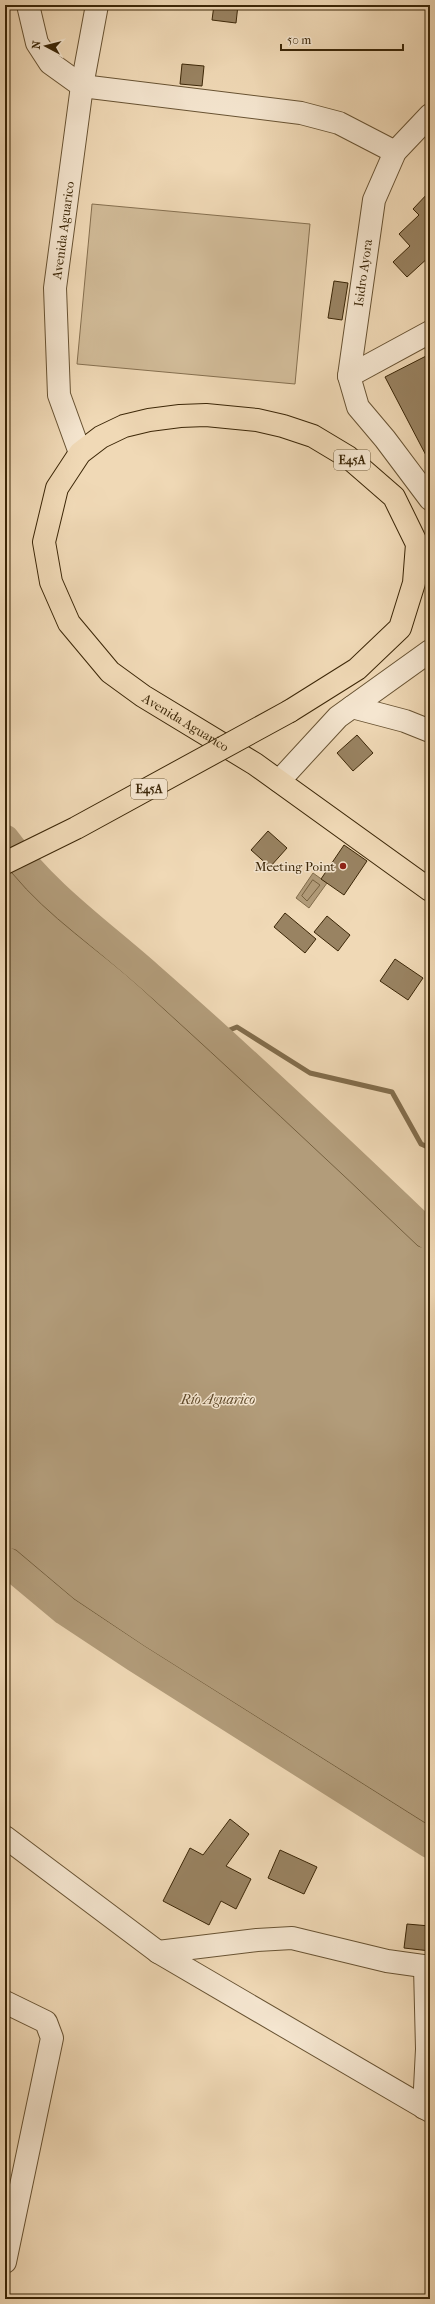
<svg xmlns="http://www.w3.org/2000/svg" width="435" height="2304" font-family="'IM FELL French Canon',serif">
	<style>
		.green { fill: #d1bb98; stroke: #867050 }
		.water { fill: #b29c7a; stroke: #826d4c }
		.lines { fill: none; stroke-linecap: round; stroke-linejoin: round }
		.shore { stroke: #766140; stroke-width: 1 }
		.stream { stroke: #826d4c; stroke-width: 5 }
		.river { stroke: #b29c7a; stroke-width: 29 }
		.building { fill: #998362; stroke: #3b2607 }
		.minor-casing { stroke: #685333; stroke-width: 24 }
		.highway-casing { stroke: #3b2607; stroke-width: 24 }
		.minor { stroke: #f5e6d0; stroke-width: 22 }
		.highway { stroke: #f0d9b6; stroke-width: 22 }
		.highway-bridge-casing { stroke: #3b2607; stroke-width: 24; stroke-linecap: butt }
		.highway-bridge { stroke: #f0d9b6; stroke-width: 22 }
		.poi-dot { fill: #8f2418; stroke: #f5e6d0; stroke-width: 1.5 }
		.labels { text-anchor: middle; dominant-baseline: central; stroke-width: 3; stroke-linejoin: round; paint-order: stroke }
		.shield { fill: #f5e6d0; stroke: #736043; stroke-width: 1 }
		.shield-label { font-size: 12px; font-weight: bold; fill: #3b2607 }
		.street-label { font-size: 13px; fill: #3b2607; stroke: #f5e6d0 }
		.poi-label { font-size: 13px; fill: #3b2607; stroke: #f5e6d0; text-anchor: end }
		.water-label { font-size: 14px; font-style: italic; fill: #5f492a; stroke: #f5e6d0 }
	</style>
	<rect width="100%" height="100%" fill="#f0d9b6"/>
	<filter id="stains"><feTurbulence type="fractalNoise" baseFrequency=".005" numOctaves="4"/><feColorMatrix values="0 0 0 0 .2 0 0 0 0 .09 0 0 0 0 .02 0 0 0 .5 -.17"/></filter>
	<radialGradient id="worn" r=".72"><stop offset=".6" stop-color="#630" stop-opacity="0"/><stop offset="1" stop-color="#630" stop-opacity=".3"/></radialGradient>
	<path class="green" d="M92,204L310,224L295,384L77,364Z"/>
	<path class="water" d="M5,839L36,878L72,913L148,975L430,1236V1844L136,1658L65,1611L5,1561Z
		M313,873L327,883L309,908L296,898Z"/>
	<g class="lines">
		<path class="shore" d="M23,868C57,911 105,942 146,978C242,1062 334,1150 426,1237L430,1239
			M18,870C53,914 102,945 144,983C238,1067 331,1154 422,1241L430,1244
			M12,873C49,918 98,949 141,988C234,1073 327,1159 418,1246L430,1250
			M313,880L320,885L307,901L302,896Z
			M5,1547L16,1550L74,1599L144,1646L430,1826
			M5,1553L12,1555L71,1603L141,1651L430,1833
			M5,1558L9,1560L68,1607L138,1655L430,1839"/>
		<path class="stream" d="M210,1038L237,1027L310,1073L392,1092L421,1144L430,1148"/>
		<path class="river" d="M5,839C47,896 97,930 149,976C245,1060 338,1148 430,1236
			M5,1561L65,1611L136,1658L430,1844"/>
	</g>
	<path class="building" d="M214,5H238L236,23L212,20Z
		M182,64L204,66L202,86L180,84Z
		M430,191V256L407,277L393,262L410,246L399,234L419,215L413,209Z
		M334,281L348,283L342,320L328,318Z
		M430,354V463L385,377Z
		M357,735L373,753L353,771L337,753Z
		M268,831L287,848L270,867L251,850Z
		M344,845L367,861L344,895L321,879Z
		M285,913L316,939L305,953L274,927Z
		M327,916L350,935L338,951L314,932Z
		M395,959L423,978L408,1000L380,981Z
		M230,1819L249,1834L226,1866L251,1879L236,1909L221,1901L209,1925L163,1901L190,1848L203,1855Z
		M280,1850L317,1867L304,1894L268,1878Z
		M407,1924L430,1926V1951L404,1948Z"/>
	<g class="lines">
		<defs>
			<g id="minor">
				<path d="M28,5L37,43L50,63L82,86L301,113L339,123L395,152"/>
				<path d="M430,115L395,152L374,200L349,376L358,407L385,439L430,499"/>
				<path d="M349,376L430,332"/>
				<path id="s1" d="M80,453L59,395L55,288L82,86L97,5"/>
				<path d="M352,707L405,721L430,731"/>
				<path d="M279,781L338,717L430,651"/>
				<path d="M5,1837L158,1952L430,2111"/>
				<path d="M158,1952L257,1940L292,1938L387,1961L430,1967"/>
				<path d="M5,2002L46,2022L52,2038L5,2262"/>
				<path d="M424,2108L427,2049L425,1967"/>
			</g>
			<g id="highway">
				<path id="s2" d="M290,711L357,669L400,628L414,583L417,544L394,497L348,457L313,436L283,426L257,420L206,415L180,416L149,420L124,426L101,437L80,453L57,488L44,542L51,582L69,623L110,672L143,696L255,764L430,890"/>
			</g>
		</defs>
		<use href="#minor" class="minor-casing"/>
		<use href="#highway" class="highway-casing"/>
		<use href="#minor" class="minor"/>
		<use href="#highway" class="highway"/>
		<defs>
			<path id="highway-bridge" d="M5,863L76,828L290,711"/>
		</defs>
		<use href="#highway-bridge" class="highway-bridge-casing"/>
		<use href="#highway-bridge" class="highway-bridge"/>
	</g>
	<circle class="poi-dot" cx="343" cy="866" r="4"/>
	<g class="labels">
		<g class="shield">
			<rect x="334" y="450" width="36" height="20" rx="3"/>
			<rect x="131" y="779" width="36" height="20" rx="3"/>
		</g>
		<g class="shield-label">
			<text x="352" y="460">E45A</text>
			<text x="149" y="789">E45A</text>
		</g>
		<g class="street-label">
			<text stroke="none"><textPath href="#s1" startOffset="227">Avenida Aguarico</textPath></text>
			<text transform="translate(363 273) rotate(-82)">Isidro Ayora</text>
			<text stroke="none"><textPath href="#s2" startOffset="961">Avenida Aguarico</textPath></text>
		</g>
		<g class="poi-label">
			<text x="335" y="866">Meeting Point</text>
		</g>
		<g class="water-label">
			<text x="218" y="1399">Río Aguarico</text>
		</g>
	</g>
	<rect width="435" height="2304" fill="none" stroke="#f0d9b6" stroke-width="20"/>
	<rect x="6" y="6" width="423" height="2292" fill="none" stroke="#3b2607" stroke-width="2"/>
	<rect x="10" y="10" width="415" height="2284" fill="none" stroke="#3b2607"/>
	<g transform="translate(46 46) rotate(277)" stroke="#f5e6d0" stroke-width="3" paint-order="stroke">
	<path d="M0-3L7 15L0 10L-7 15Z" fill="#3b2607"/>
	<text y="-6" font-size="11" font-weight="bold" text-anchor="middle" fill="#3b2607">N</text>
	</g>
	<path d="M281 44v6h122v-6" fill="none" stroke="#3b2607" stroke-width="2"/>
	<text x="287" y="44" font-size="12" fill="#3b2607" stroke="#f5e6d0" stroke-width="3" paint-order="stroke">50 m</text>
	<rect width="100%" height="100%" filter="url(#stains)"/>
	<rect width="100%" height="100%" fill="url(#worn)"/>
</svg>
